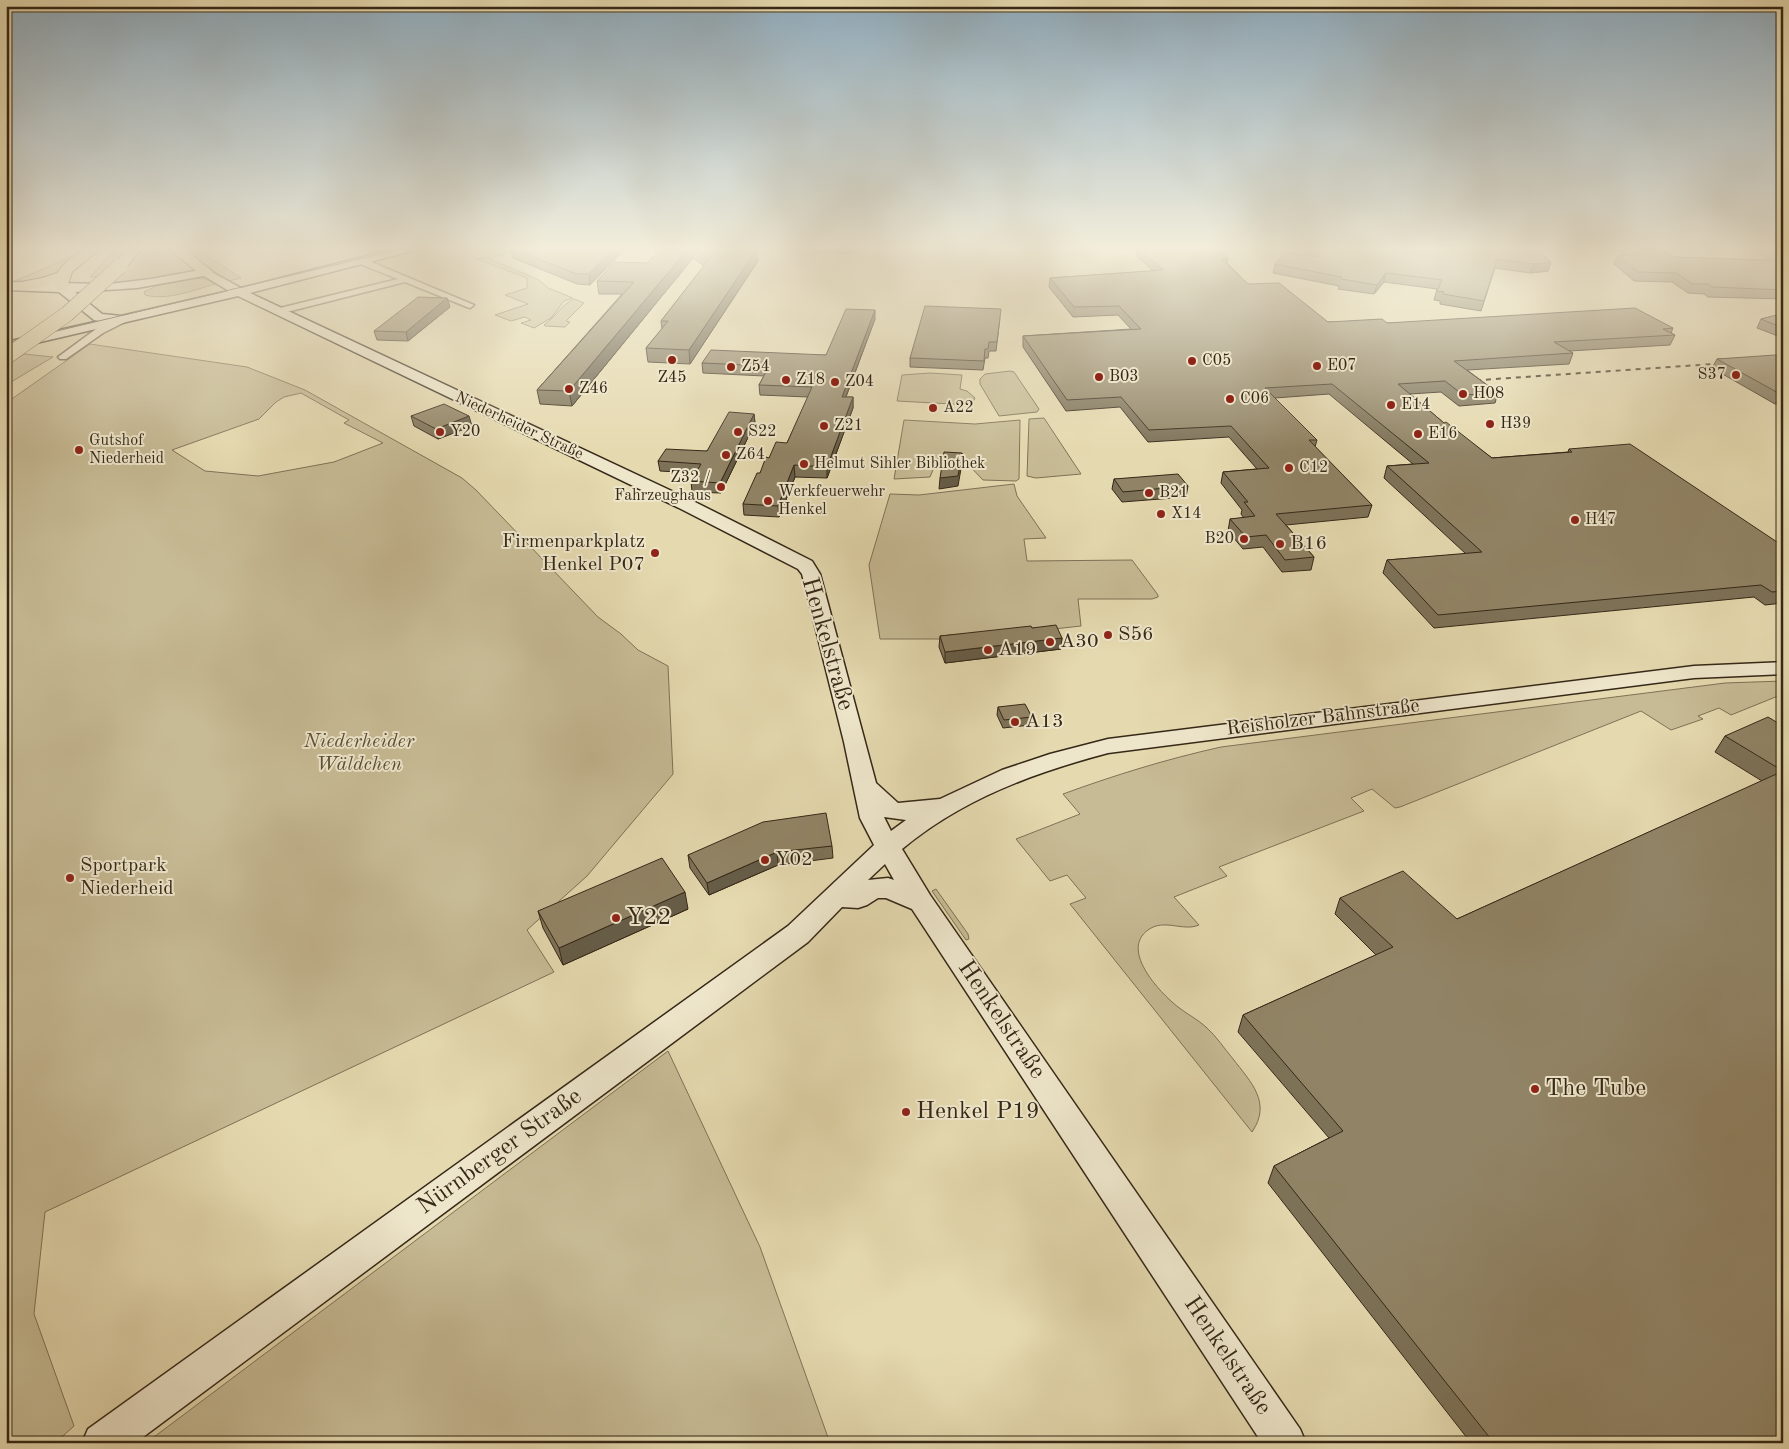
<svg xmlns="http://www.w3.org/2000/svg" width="1789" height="1449" font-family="'Old Standard TT',serif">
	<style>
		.green { fill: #c7bb95; stroke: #7e7256; fill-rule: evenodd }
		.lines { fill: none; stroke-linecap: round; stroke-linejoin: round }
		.street-casing { stroke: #61543d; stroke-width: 3 }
		.secondary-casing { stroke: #352817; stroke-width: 3 }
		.highway-casing { stroke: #352817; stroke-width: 2 }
		.street { fill: #eee6cb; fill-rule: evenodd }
		.secondary { fill: #eee6cb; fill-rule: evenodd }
		.highway { fill: #e5d9af; fill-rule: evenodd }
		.tram { stroke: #352817; stroke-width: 1 }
		.rail { stroke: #352817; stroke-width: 2; stroke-dasharray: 5 5; stroke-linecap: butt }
		.highway-bridge-casing { stroke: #352817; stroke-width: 16; stroke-linecap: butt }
		.highway-bridge { stroke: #e5d9af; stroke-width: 15 }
		.wall { fill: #7d7258; stroke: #352817 }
		.shaded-wall { fill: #665c47; stroke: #352817 }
		.building { fill: #918466; stroke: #352817 }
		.poi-dot { fill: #8f2418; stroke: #eee6cb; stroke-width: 2 }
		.labels { text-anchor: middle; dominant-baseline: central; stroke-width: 4; stroke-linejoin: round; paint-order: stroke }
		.far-poi-label { font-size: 16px; fill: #352817; stroke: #eee6cb; text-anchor: start }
		.far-street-label { font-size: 16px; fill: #352817; stroke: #eee6cb }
		.poi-label { font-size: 20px; fill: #352817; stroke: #eee6cb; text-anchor: start }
		.street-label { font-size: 20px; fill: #352817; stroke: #eee6cb }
		.park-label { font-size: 20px; font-style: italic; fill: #5a4d36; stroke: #eee6cb }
		.near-street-label { font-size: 24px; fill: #352817; stroke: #eee6cb }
		.near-poi-label { font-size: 24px; fill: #352817; stroke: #eee6cb; text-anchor: start }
	</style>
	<rect width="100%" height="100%" fill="#e5d9af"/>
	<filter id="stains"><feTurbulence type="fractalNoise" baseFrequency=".004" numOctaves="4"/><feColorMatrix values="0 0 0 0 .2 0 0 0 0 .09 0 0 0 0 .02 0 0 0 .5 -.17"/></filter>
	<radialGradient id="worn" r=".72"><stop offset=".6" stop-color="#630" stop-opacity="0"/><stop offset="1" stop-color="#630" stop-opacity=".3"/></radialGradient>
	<path class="green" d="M116,249H130L106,276L90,277Z
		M142,249H172L201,271L174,277L109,285Z
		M180,249H196L241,278L229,281Z
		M525,249L496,256L492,260L539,280L548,288L573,298L564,301L551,318L534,328L521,323L531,320L525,317L511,321L495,315L528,304L505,295L527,288V278L477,259Z
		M85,251L62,270L43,281L10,283Z
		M194,278L205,279L215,284C194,290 167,301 145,295L144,292L161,284Z
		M575,299L584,303L566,321L570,322L565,327L545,326L544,325C557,316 562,303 575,299Z
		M90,344L247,367L305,390L462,478L476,490L598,617L621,634L638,650L668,666L673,774L587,876L527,930L554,972L45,1212L34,1314L74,1426L55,1443H6V403ZM301,393L349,420L344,423L383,443L334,462L258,476L205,471L172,450L259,419L276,402L284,397Z
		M24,354L53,357L6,385V366Z
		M1010,371L1014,372L1039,409L1037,412L999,416L980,384V379L985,374Z
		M930,373L962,375L960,389L967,391L975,398L971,405L897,401L902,375Z
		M1044,418L1081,474L1036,478L1027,476L1029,419Z
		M904,420L975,424L1020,420L1019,479L1016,481L983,480L963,459L938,458L930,477L894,479Z
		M1014,484L1017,496L1046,538L1024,539L1027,561L1132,560L1158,595V597L1152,599H1078L1081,626L945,641L943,639H880L869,565L890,494L919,495Z
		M1783,681V694L1731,715L1719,708L1698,716L1703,719L1671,730L1641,711L1400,807L1395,808L1372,789L1351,798L1364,811L1219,867L1227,876L1174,897L1199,925C1183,932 1164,918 1148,930C1120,950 1159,992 1178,1007C1187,1014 1197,1019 1206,1027C1216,1036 1224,1048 1233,1059C1251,1082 1272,1103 1252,1132L1070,904L1086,898L1067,875L1050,881L1016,839L1080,814L1063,794C1115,775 1167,759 1221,747L1725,683Z
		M936,889L968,934L969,939L966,940L932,891Z
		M668,1051L760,1247L830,1443H146Z"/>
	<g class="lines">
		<defs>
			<path id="street" d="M358,259H364L474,305L470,308L467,307L405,282L279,314L274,311L276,309L398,279L358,263Z
				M124,316L127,317V321L103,333L66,359H60L58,357L96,329Z"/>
			<path id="secondary" d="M394,249H413L412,251L250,293L693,501L812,561L820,574L876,783L898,803L940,799L1002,770L1050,754L1108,739L1694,666L1783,662V674L1694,678L1108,753C1033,773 962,799 902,849L930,895L1300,1429L1306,1443H1262L912,909L886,898H878L867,905L858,908L842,907L808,942L135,1443H82L88,1429L788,926L874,845L860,818L844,742L802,574L798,569L681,509L238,296L6,350V342L99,321L94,320L59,292L6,290V282L109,284L151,279L206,269L241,288ZM204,276L229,291L121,316L102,314L75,292L137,288ZM884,817L906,820L891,831ZM885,864L894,880L888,878L868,880Z"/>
			<path id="highway" d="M84,249H100L72,272L66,290H56L54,284L21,290L16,289L14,286L16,283L42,278L57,273L66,262Z
				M127,249H141L125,269H115L113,266Z
				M169,249H185L213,272L211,275H201Z"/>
		</defs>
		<use href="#street" class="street-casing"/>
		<use href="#secondary" class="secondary-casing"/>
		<use href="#highway" class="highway-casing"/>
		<use href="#street" class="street"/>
		<use href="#secondary" class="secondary"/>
		<use href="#highway" class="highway"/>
		<path class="tram" d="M6,343L402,249"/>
		<path class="rail" d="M1466,381L1728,363"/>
		<defs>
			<path id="highway-bridge" d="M6,357L67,314L120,266"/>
		</defs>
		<use href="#highway-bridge" class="highway-bridge-casing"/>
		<use href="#highway-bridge" class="highway-bridge"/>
	</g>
	<path class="wall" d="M511,249H625L590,285L577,284L513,258Z
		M661,249H757L758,261L690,364L648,362L646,348L662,329L661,321L704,266L693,258L572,406L540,404L537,390L622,294H599L597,281L647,263Z
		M814,249H852L850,254L815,252Z
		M1137,249H1216L1228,258L1227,263L1248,284L1328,322L1673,328L1671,333L1675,335L1670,345L1569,351L1573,353L1569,364L1467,370L1498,393L1495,403L1459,406L1441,392L1410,394L1444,423L1492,458L1568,452L1569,449L1783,546V603L1765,605L1754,597L1434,628L1383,573L1387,560L1466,554L1384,478L1387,466L1413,464L1329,394L1275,398L1317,440L1315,447L1372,505L1368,517L1286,525L1314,557L1311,570L1282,572L1263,547L1243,549L1228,531L1230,519L1244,518L1241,514L1242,510L1221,483L1223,472L1257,469L1229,437L1148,442L1120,407L1066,411L1023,347V336L1131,329L1118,315L1073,317L1049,287L1050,278L1153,271L1136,255Z
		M1302,249H1549L1548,250H1538L1551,262L1548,271L1530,273L1495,268L1481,311L1440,304V301L1434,300L1437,289L1384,282L1374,294L1338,289L1339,286L1273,273L1275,264L1308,255Z
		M1616,249H1660L1674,257L1769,260L1753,249H1783V299L1708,297L1704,294L1688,293L1672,282L1634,281L1614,264L1618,255L1624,256Z
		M450,307L408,341L377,340L374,331Z
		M1783,314V338L1757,328L1761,319Z
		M1000,318L996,351H989L988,358H985L983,370L910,367V358Z
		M875,319L846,397H853V408L827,478L795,477L779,517L744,515L743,504L760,473L769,458L787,443L808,397L760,395L759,385L764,376L703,373L702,363L826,355Z
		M1783,357V403L1775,404L1712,368L1717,359Z
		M754,414L755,423L721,493L692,492L691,481L695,473L660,471L658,461L707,451Z
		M411,416L472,426L438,439L414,426Z
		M1114,479L1188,486L1186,497L1122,502L1112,489Z
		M1032,628L1062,638L1061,649L945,663L939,647L940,636Z
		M998,707L1032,717L1031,725L1003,728L997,715Z
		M1783,726V1443H1471L1268,1183L1274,1166L1329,1138L1238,1032L1243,1015L1376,955L1335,914L1340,898L1457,919L1762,781L1715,752L1725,736Z
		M832,846L833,858L778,865L709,895L690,868L688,855Z
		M688,909L563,965L543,928L538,911Z"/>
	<path class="shaded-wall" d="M613,249H625L590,285L589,274Z
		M688,249H692L693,258L572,406L569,391Z
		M757,249L758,261L690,364L689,350Z
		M1228,258L1226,267L1222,259Z
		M1551,262L1548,271L1530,273L1534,264Z
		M1386,273L1384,282L1374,294L1377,285Z
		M447,298L450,307L408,341L406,332Z
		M875,310V319L842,407V397Z
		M853,397V408L827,478V467Z
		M754,414L755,423L721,493L720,483Z
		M469,416L472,426L438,439L436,429Z
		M962,453V463L958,486L939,489L940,478Z
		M794,465L795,477L779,517L778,506Z
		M1062,638L1061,649L945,663V652Z
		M777,852L778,865L709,895L707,883Z
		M685,892L688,909L563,965L559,948Z"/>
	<path class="building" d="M514,249H613L589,274H576Z
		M661,249H688L569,391L537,390L634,282L597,281L615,262L647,263Z
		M696,249H757L689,350L646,348L668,321H661L709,259Z
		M1140,249H1216L1228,258L1222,259L1248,284L1279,283L1328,322L1382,319L1387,323L1635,308L1673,328L1663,329L1675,335L1554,342L1573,353L1454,361L1498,393L1463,395L1445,381L1398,384L1444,423L1446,422L1492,458L1572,452L1569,449L1630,444L1783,546V591L1772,592L1761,585L1438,615L1387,560L1482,552L1387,466L1429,463L1332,384L1265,388L1317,440H1309L1372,505L1276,514L1314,557L1285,560L1266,535L1246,537L1230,519L1255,516L1244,502H1248L1223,472L1269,468L1231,426L1149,430L1121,397L1067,400L1023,336L1141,329L1119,306L1074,307L1050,278L1163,270Z
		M1312,249H1537L1551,262L1534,264L1497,259L1484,301L1443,294L1444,292L1437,291L1442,280L1386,273L1377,285L1341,279V277L1275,264L1285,252L1320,257Z
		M1631,249H1660L1674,257L1783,261V290L1712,287L1708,284H1692L1676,273L1638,272L1618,255L1640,256Z
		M1770,249H1783V258Z
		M418,297L447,298L406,332L374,331Z
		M925,306L1001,309L997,342H989L988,349H985L984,361L910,358Z
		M846,309L875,310L842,397H853L827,467L794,465L778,506L743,504L757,473H760L766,457L769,458L776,442L787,443L812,387L759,385L769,366L702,363L711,350L826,355Z
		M1781,314H1783V328L1761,319Z
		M1775,355L1780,357H1783V394H1780L1717,359Z
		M444,404L469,416L436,429L411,416Z
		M729,412L754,414L720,483L691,481L701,464L658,461L666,449L707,451Z
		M944,452L962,453L958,476L940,478Z
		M1178,474L1188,486L1123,492L1114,479Z
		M1056,625L1062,638L945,652L940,636L1031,626L1032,628Z
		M1025,704L1032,717L1004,720L998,707Z
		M1768,717L1783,726V1443H1494L1274,1166L1343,1131L1243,1015L1393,947L1340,898L1403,871L1457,919L1783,771L1725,736Z
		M826,813L832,846L777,852L707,883L688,855L763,822Z
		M662,858L685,892L559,948L538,911Z"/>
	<linearGradient id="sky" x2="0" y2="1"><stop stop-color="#8fabbc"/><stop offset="0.55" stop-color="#f3eedb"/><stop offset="1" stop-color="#f3eedb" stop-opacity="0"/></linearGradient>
	<rect width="1789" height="452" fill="url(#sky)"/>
	<g class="poi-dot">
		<circle cx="672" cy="360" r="5"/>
		<circle cx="1192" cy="361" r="5"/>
		<circle cx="1317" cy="366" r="5"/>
		<circle cx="731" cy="367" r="5"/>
		<circle cx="1736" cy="375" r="5"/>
		<circle cx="1099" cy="377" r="5"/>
		<circle cx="786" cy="380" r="5"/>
		<circle cx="835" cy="382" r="5"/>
		<circle cx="569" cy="389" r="5"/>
		<circle cx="1463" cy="394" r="5"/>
		<circle cx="1230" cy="399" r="5"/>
		<circle cx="1391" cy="405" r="5"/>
		<circle cx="933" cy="408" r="5"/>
		<circle cx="1490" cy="424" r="5"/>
		<circle cx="824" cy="426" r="5"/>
		<circle cx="440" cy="432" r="5"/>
		<circle cx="738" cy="432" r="5"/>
		<circle cx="1418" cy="434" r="5"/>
		<circle cx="79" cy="450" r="5"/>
		<circle cx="726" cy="455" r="5"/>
		<circle cx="804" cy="464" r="5"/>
		<circle cx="1289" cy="468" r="5"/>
		<circle cx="721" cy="487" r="5"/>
		<circle cx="1149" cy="493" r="5"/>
		<circle cx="768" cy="501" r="5"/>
		<circle cx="1161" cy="514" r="5"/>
		<circle cx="1575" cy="520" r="5"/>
		<circle cx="1244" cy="539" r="5"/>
		<circle cx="1280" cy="544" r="5"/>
		<circle cx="655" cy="553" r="5"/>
		<circle cx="1108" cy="635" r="5"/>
		<circle cx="1050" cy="642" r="5"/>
		<circle cx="988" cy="650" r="5"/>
		<circle cx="1015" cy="722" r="5"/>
		<circle cx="765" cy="860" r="5"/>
		<circle cx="70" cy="878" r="5"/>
		<circle cx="616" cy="918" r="5"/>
		<circle cx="1535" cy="1089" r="5"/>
		<circle cx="906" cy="1112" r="5"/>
	</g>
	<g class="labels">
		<g class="far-poi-label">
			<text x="1202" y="361">C05</text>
			<text x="1327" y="366">E07</text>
			<text x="741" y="367">Z54</text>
			<text x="1726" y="375" text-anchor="end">S37</text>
			<text x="1109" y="377">B03</text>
			<text x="672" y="378" text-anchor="middle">Z45</text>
			<text x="796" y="380">Z18</text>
			<text x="845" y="382">Z04</text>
			<text x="579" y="389">Z46</text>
			<text x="1473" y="394">H08</text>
			<text x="1240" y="399">C06</text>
			<text x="1401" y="405">E14</text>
			<text x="943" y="408">A22</text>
			<text x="1500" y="424">H39</text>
			<text x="834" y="426">Z21</text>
			<text x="450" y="432">Y20</text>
			<text x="748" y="432">S22</text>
			<text x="1428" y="434">E16</text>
			<text x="89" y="441">Gutshof<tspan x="89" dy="18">Niederheid</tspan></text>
			<text x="736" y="455">Z64</text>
			<text x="814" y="464">Helmut Sihler Bibliothek</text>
			<text x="1299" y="468">C12</text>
			<text x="711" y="478" text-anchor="end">Z32 /<tspan x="711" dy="18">Fahrzeughaus</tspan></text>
			<text x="778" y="492">Werkfeuerwehr<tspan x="778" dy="18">Henkel</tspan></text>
			<text x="1159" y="493">B21</text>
			<text x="1171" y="514">X14</text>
			<text x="1585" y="520">H47</text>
			<text x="1234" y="539" text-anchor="end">B20</text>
		</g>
		<g class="far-street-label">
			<text transform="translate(519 426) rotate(25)">Niederheider Straße</text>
		</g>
		<g class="poi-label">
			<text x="645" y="542" text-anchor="end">Firmenparkplatz<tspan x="645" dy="23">Henkel P07</tspan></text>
			<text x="1290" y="544">B16</text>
			<text x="1118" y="635">S56</text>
			<text x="1060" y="642">A30</text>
			<text x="998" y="650">A19</text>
			<text x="1025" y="722">A13</text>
			<text x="775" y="860">Y02</text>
			<text x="80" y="866">Sportpark<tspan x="80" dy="23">Niederheid</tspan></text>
		</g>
		<g class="street-label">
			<text transform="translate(1323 718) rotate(-7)">Reisholzer Bahnstraße</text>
		</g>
		<g class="park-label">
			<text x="359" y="742">Niederheider<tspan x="359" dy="23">Wäldchen</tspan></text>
		</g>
		<g class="near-street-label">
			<text transform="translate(827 644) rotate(74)">Henkelstraße</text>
			<text transform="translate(1001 1020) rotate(56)">Henkelstraße</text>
			<text transform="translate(500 1152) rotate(-36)">Nürnberger Straße</text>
			<text transform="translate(1227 1356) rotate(56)">Henkelstraße</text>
		</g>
		<g class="near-poi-label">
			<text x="626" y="918">Y22</text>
			<text x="1545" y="1089">The Tube</text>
			<text x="916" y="1112">Henkel P19</text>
		</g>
	</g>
	<rect width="1789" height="1449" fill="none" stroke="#e5d9af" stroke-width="25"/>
	<rect x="8" y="8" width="1774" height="1434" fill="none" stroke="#352817" stroke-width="2.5"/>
	<rect x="12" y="12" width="1764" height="1424" fill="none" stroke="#352817"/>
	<rect width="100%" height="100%" filter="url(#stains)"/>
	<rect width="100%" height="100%" fill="url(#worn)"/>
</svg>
